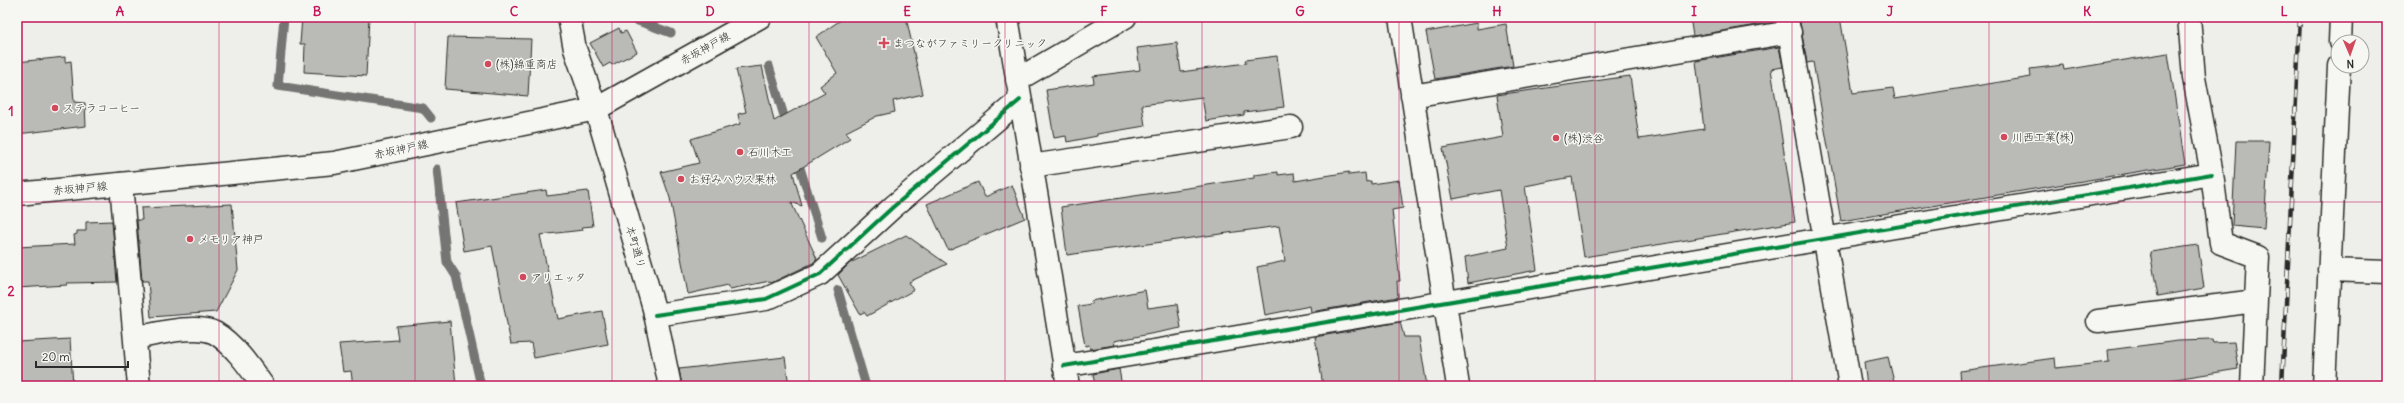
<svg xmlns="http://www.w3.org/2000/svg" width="2404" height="403" font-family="Delius,'Klee One',sans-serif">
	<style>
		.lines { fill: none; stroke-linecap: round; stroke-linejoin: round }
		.stream { stroke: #757573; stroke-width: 9 }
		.building { fill: #babab7; stroke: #2b2b2b }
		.minor-casing { stroke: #2b2b2b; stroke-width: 25 }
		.tertiary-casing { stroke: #2b2b2b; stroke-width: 25 }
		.secondary-casing { stroke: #2b2b2b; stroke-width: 25 }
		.minor { stroke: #f6f6f2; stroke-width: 22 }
		.tertiary { stroke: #f6f6f2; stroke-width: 22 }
		.secondary { stroke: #f6f6f2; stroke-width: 22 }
		.rail-casing { stroke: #2b2b2b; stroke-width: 4.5 }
		.rail { stroke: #f6f6f2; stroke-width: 3; stroke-dasharray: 9; stroke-linecap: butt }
		.cycleway-casing { stroke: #f6f6f2; stroke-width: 6 }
		.cycleway { stroke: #00873e; stroke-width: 4 }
		.grid { fill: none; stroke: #c2185b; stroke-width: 1; stroke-opacity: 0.55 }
		.poi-dot { fill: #d1495b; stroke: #f6f6f2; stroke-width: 1.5 }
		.labels { text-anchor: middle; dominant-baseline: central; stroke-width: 3; stroke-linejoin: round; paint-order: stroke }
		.poi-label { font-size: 11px; fill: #2b2b2b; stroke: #f6f6f2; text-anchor: start }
		.street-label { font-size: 11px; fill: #2b2b2b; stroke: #f6f6f2 }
		.neatline { fill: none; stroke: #c2185b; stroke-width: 1.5 }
		.grid-label { font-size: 13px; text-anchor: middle; font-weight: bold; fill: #c2185b }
	</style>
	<rect width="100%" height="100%" fill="#eeeeea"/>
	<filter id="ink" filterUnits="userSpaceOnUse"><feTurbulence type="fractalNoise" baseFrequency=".025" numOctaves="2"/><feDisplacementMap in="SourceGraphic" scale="8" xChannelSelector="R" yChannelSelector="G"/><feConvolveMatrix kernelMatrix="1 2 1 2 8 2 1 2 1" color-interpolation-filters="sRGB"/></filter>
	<g filter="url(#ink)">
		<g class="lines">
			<path class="stream" d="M284,17L278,86L423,108L431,118
				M627,17L671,33
				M769,66L787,126
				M797,158L822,238
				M437,169L447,262L456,276L481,386
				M838,290L866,386"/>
		</g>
		<path class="building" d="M302,17H369L366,76L304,72L305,44H300Z
			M845,17H906L923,94L893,101L895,112L877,116L846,132L850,138L793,173L802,206L791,202L817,259L813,263L771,283L770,281L730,289L728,285L688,294L670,198L661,172L699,163L691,139L740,124L738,114L746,112L736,69L762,66L774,121L825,93L820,86L837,73L816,37Z
			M1690,17H1775V22L1693,36Z
			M1799,17H1840L1853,93L1893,88L1895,99L2031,77L2030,69L2063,65L2064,70L2168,53L2185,164L1841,221L1813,62L1807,63Z
			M1477,23V29L1506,24L1513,66L1435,79L1426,32Z
			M619,28L621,33L626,31L637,52L612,65L610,63L603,67L590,43Z
			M448,37L531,39L528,96L445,89Z
			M1177,43L1181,72L1246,63L1245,60L1277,56L1284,107L1244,112V115L1206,121L1202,97L1142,105L1145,126L1097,134V136L1067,142L1066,136L1054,138L1046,90L1094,83L1093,76L1140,70L1137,48Z
			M1779,47L1783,67L1771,69L1795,222L1584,257L1572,177L1525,186L1537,270L1468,283L1465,257L1508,248L1499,190L1453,199L1443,148L1503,137L1497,95L1630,76L1639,139L1704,129L1696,61Z
			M65,57V62L71,61L74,102L85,103L86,126L17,134V62Z
			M2236,141H2269L2264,229L2232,226Z
			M1278,172V175L1294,173L1295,181L1349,172V175L1365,173L1366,182L1371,181V184L1399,180L1403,208L1392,210L1400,281H1397L1398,297L1311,312L1310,306L1265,315L1257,267L1285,261L1279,226L1067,255L1061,207L1254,178V175Z
			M978,182L985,197L1012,185L1025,218L948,250L927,204Z
			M546,190L547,196L588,191L593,226L582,227L583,230L540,235L558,319L602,311L608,344L534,358L531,343L511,344L492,246L464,251L456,203Z
			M232,204L238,270L216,312L151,317L148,281H142L137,220H142L141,208Z
			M112,221L117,282L67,283V285L17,288V247L75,244L74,235L77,234V231H86V222Z
			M906,235L947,264L909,282L914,290L867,316L864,312L860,314L838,275L850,263Z
			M2198,245L2204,288L2158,296L2150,252Z
			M1145,290L1148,308L1177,304L1181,328L1114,341L1115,345L1090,349L1089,345L1085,346L1078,306L1092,304L1091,301Z
			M450,321L456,385L353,386L351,371L343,372L339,344L398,340L396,326Z
			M1400,322L1404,337H1419L1427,386H1323L1315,337Z
			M70,339L73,386H17V342Z
			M2212,340L2213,343L2234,342L2238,369L2132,386H1961L1960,371L2055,358L2056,368L2109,362L2108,350L2178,341Z
			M785,357L789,386H682L679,369Z
			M1888,357L1895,386H1867L1864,362Z
			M1119,369L1122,386H1095L1093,374Z"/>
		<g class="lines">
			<defs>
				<path id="minor" d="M569,17L575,49L596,109
					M1007,17L1068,386
					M1400,17L1458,386
					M2189,17L2194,78L2212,174L2221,243L2258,257L2252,386
					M1787,19L1850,386
					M2340,42L2341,17
					M1017,80L1125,17
					M1412,96L1790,32
					M1031,166L1291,127
					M121,184L139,386
					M2329,270L2387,272
					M655,315L766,299L820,274L893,207L1020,100
					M2098,321L2256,301
					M136,338C156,334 197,323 215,333C234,344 251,369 263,386
					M1064,366L2212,174
					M2324,386L2339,66"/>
				<path id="tertiary" d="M596,109L654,309L670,386"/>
				<path id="secondary" d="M17,194L334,163L596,109L760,17"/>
			</defs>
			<use href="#minor" class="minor-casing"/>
			<use href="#tertiary" class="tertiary-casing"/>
			<use href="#secondary" class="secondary-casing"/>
			<use href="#minor" class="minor"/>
			<use href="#tertiary" class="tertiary"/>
			<use href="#secondary" class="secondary"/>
			<defs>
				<path id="rail" d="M2282,386L2300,17"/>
			</defs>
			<use href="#rail" class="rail-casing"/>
			<use href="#rail" class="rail"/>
			<defs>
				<path id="cycleway" d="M655,315L766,299L820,274L893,207L1020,100
					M1064,366L2212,174"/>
			</defs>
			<use href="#cycleway" class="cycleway-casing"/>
			<use href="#cycleway" class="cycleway"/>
		</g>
	</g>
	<path class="grid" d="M219,17V386M415,17V386M612,17V386M809,17V386M1005,17V386M1202,17V386M1399,17V386M1595,17V386M1792,17V386M1989,17V386M2185,17V386M17,202H2387"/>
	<g class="poi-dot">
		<path d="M882 37h4v4h4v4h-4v4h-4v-4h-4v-4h4z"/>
		<circle cx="488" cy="64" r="4"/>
		<circle cx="55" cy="108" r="4"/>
		<circle cx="2004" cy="137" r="4"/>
		<circle cx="1556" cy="138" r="4"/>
		<circle cx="740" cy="152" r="4"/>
		<circle cx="681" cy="179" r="4"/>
		<circle cx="190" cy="239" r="4"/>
		<circle cx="523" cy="277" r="4"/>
	</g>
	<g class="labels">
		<g class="poi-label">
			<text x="893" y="43">まつながファミリークリニック</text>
			<text x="496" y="64">(株)綿重商店</text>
			<text x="63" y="108">ステラコーヒー</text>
			<text x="2012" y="137">川西工業(株)</text>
			<text x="1564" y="138">(株)渋谷</text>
			<text x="748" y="152">石川木工</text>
			<text x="689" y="179">お好みハウス果林</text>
			<text x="198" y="239">メモリア神戸</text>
			<text x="531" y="277">アリエッタ</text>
		</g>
		<g class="street-label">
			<text transform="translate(705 48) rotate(-29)">赤坂神戸線</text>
			<text transform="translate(401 149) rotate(-12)">赤坂神戸線</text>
			<text transform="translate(80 188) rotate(-5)">赤坂神戸線</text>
			<text transform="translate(636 247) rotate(74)">本町通り</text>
		</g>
	</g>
	<rect width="2404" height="403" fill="none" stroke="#f6f6f2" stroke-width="44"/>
	<g transform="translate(2350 54) rotate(178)"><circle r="19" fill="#f6f6f2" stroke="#a5a5a2"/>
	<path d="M0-3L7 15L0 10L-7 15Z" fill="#d1495b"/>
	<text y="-6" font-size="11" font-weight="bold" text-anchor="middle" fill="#2b2b2b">N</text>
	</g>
	<path d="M36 361v6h92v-6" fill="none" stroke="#2b2b2b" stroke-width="2"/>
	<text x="42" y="361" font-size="12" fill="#2b2b2b" stroke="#f6f6f2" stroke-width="3" paint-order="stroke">20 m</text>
	<rect x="22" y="22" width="2360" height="359" class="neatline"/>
	<g class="grid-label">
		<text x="120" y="16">A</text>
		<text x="317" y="16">B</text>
		<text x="514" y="16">C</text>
		<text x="710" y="16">D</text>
		<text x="907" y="16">E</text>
		<text x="1104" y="16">F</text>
		<text x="1300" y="16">G</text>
		<text x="1497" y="16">H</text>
		<text x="1694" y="16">I</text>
		<text x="1890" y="16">J</text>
		<text x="2087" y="16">K</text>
		<text x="2284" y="16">L</text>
		<text x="11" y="116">1</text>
		<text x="11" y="296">2</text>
	</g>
</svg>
